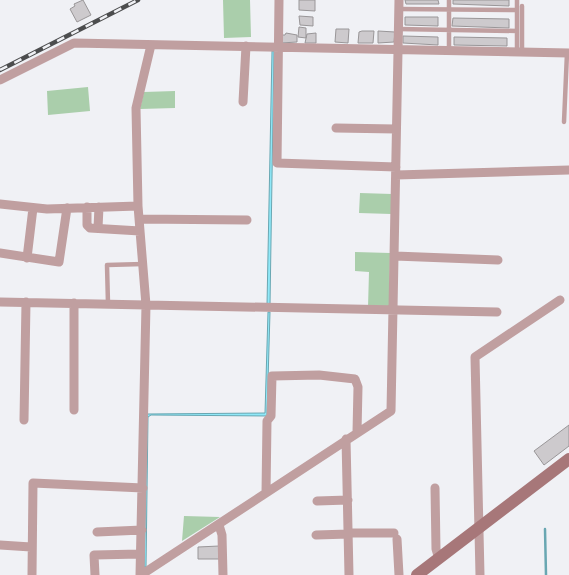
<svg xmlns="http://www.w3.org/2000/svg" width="569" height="575" font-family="Georgia,serif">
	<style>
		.green { fill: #aaceab }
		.water { fill: #8fe8f8; stroke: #69a7b2 }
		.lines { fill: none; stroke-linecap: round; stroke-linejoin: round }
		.stream { stroke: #69a7b2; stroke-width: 2.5 }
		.building { fill: #cdcacd; stroke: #999698 }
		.lane { stroke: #c09fa0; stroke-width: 4.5 }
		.street { stroke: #c09fa0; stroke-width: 9 }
		.secondary { stroke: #a77779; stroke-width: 12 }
		.rail-casing { stroke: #4c4d4e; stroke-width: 4.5 }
		.rail { stroke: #f0f1f5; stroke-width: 2.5; stroke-dasharray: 8; stroke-linecap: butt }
	</style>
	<rect width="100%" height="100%" fill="#f0f1f5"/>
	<path class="green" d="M223,0H250L251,37L224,38Z
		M88,87L90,111L48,115L47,91Z
		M175,91V108L140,109L144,92Z
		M360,193L392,194L391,214L359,213Z
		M355,252L390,253L389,307H368L369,272L355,271Z
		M184,516L220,517L182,541Z"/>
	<path class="water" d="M272,51H274L270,305H267Z
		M268,312H270L267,416L151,415L148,417L146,567H144L147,414L265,413Z"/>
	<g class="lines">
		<path class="stream" d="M545,529L546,575"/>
	</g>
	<path class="building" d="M83,0L91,15L77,22L70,9L75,6L74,4Z
		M299,0H315V11L299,10Z
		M405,0H438L439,4H406Z
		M453,0H509V6L453,4Z
		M299,16L313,17V26L300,25Z
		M405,17H438V26L405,25Z
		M453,18L509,19V28L452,26Z
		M299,27L306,28V38L298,37Z
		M336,29H349L348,43L335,42Z
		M362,31H374L373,43H358L359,32Z
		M378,31L395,32L394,42L378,43Z
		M286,33L297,35V42L281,43V35H285Z
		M316,33V43H305L307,34Z
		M403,36L438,37V45L403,43Z
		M454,37L507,38V46L454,45Z
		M569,425V446L544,465L534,451Z
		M219,546V559H198V547Z"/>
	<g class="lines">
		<path class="lane" d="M517,0V52
			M522,6V53
			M399,9L516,10
			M398,29L517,31
			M449,50V0
			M564,122L567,53
			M108,304L107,265L143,264"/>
		<path class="street" d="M279,0L277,163L396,167
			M0,80L74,43L569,53
			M243,102L246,46
			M336,128L396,129
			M396,175L569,170
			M0,204L47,209L138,206
			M87,207V225L90,228L140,231
			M139,219L247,220
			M98,228L99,207
			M0,253L59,262L67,208
			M395,256L498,260
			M27,258L33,208
			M0,302L497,312
			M74,410V303
			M24,420L26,302
			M346,439L349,575
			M435,488L436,549L439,559
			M266,493L267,421L271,416L272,376L319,375L355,379L358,387L357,432
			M317,501L348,500
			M219,525L222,535L223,575
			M97,532L142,530
			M349,533H394
			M316,535L349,534
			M397,539L399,575
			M0,545L31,547
			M32,575L33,483L143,488
			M95,575L94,555L140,554
			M140,575L146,305L138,206L136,108L151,45
			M141,575L391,411L399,0
			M480,575L475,357L560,300"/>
		<path class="secondary" d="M417,575L569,459"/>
		<defs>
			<path id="rail" d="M0,70L138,0"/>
		</defs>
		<use href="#rail" class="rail-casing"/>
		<use href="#rail" class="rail"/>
	</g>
</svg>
